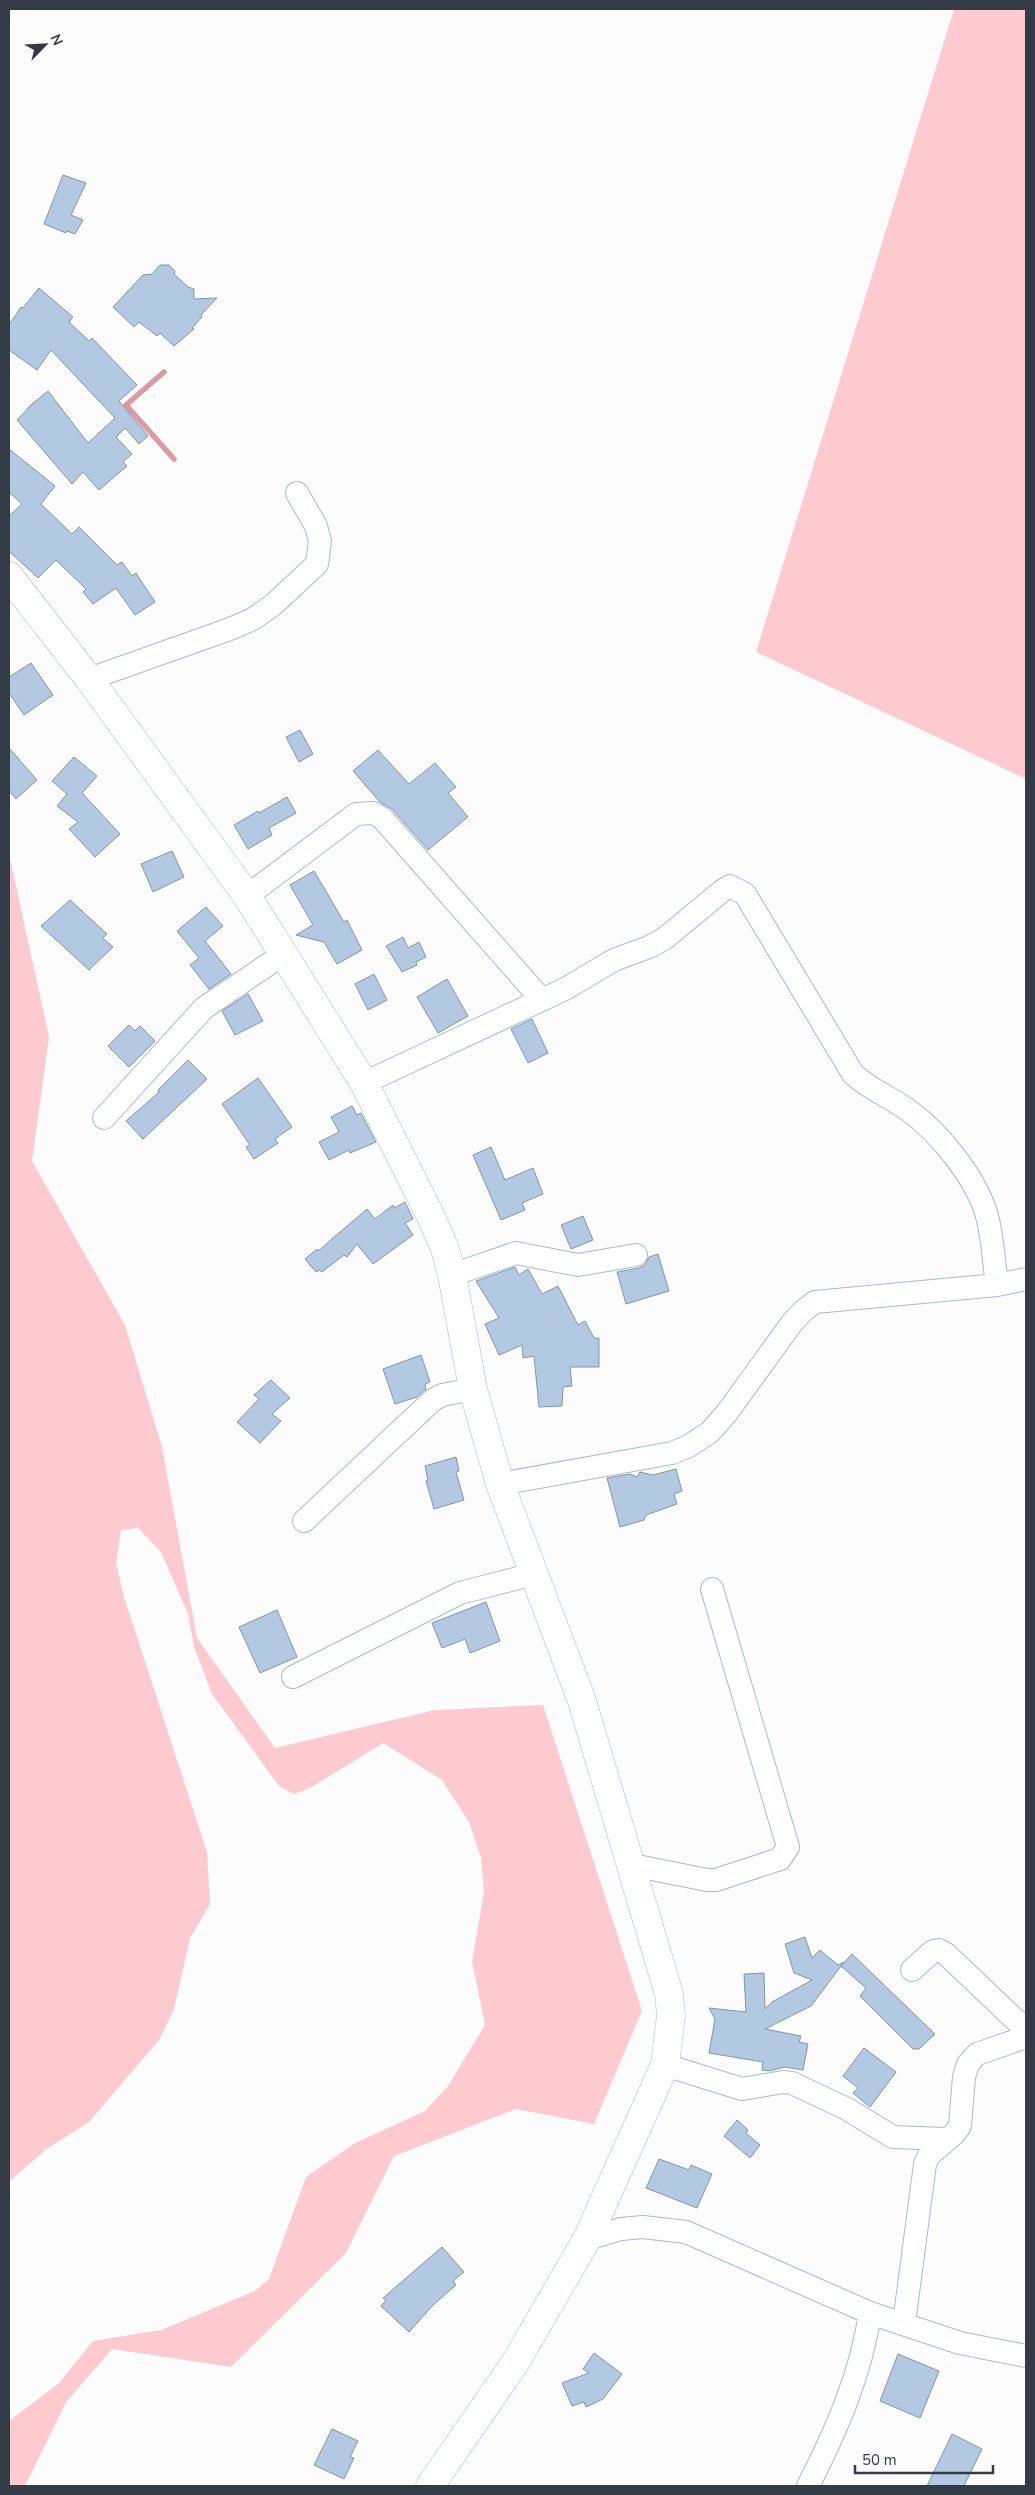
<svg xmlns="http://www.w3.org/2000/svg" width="1035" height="2495" font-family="'Nunito Sans',sans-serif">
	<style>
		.green { fill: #fdcacf }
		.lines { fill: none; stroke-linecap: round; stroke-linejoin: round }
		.stream { stroke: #d99ca3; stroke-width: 5.5 }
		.building { fill: #b2c9e1; stroke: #7f95ab }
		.minor-casing { stroke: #a5bbd2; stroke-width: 24 }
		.major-casing { stroke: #a5bbd2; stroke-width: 29 }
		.minor { stroke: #fff; stroke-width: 22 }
		.major { stroke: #fff; stroke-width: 28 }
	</style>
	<rect width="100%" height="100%" fill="#fcfcfc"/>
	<path class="green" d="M954,9H1026V779L756,652Z
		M9,854L49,1037L32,1161L125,1325L162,1447L197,1638L275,1748L435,1710L543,1705L642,2011L594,2124L516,2109L394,2156L346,2253L231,2367L112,2349L66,2402L25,2486H9V2421L58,2384L93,2341L161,2330L255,2291L269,2279L306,2177L355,2143L425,2111L448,2086L485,2025L472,1962L484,1892L481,1857L469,1822L442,1780L383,1743L310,1788L294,1794L279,1786L212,1694L194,1647L188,1614L161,1552L138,1528L121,1530L116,1563L124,1597L207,1852L210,1904L190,1938L174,2009L159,2040L89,2122L45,2150L9,2182Z"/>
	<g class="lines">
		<path class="stream" d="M164,372L126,405L174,459"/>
	</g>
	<path class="building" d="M63,175L86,183L71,215L83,220L75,234L67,231L66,233L44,224Z
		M160,265H169L175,271L174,274L188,287L194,289V299L217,298L201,315L202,317L192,328L194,329L174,346L160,333L157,336L139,322L134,327L113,307L143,275L152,274Z
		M39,288L73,317L69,322L89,341L92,338L137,385L119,401L148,436L139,444L125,428L116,437L132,454L123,462L127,466L99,490L83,472L72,484L17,420L32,404L48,391L88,443L115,418L51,350L37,370L9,350V325L21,307L23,308Z
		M9,449L55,486L41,504L72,534L79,527L117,565L122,562L132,576L136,573L155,602L135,615L116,588L93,604L83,592L86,589L56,560L38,578L9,551V516L22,504L9,492Z
		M31,663L53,695L24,715L9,693V677Z
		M300,730L313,754L299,762L286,737Z
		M9,748L37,780L16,799L9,790Z
		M378,750L409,784L435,763L456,787L448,793L468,817L428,850L392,809L380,802L353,771Z
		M74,757L97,776L82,793L120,834L95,857L69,829L78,822L57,806L67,794L52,781Z
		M287,797L296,813L269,828L272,835L248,849L234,825L258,811L259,813Z
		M172,851L184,877L153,892L141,864Z
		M314,871L344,922L347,920L362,950L337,964L324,942L296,935L313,925L290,885Z
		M70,900L107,934L103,938L113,947L89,970L41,926Z
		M206,907L223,926L205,941L231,974L209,989L190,965L199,958L177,931Z
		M403,937L408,948L419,942L426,957L416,962L417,965L402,972L386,946Z
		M374,974L387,1000L368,1010L355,984Z
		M447,979L468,1016L438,1033L417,997Z
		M248,994L263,1021L235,1035L222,1011Z
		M532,1019L548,1053L528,1063L511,1029Z
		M129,1025L135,1031L140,1026L155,1041L129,1067L108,1046Z
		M188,1060L207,1079L143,1139L126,1121L159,1092L158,1090Z
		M258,1078L292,1127L275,1139L278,1143L254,1159L246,1147L250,1145L222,1104Z
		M352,1106L357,1115L361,1113L376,1142L350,1153L349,1150L329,1160L319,1142L339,1132L331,1117Z
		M491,1147L505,1180L533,1168L543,1194L522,1203L525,1210L501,1220L473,1155Z
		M405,1202L413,1219L405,1223L413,1235L373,1264L357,1244L347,1257L344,1255L322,1272L319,1270L316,1272L305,1259L317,1249L318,1251L367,1209L375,1219L393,1205L394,1208Z
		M583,1216L593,1240L571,1249L561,1225Z
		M658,1254L669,1291L626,1304L617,1272L639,1268L645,1265L649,1257Z
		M515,1267L519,1275L528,1269L542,1294L558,1286L578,1325L585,1321L594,1338H599V1367H570L572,1386L563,1387L562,1406L539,1407L534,1356L523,1358L522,1345L499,1355L485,1324L499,1318L476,1281Z
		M421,1355L430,1382L425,1384L426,1389L417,1397L395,1404L383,1369Z
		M271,1380L290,1398L272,1414L281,1421L260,1443L237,1422L259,1399L254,1395Z
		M456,1457L459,1471L456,1472L464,1500L434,1509L426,1481L428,1480L425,1466Z
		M676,1469L682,1491L674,1494L677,1504L646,1515L644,1520L620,1527L607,1478L630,1474L637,1477L640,1472L653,1475Z
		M486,1602L500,1641L470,1653L465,1639L442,1648L432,1623Z
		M277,1610L297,1657L260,1673L239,1627Z
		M805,1937L812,1958L820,1950L838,1965L844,1962L811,2006L765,2029L801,2036L799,2042L808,2044L803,2070L785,2067L769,2071L762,2070L763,2062L709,2053L715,2019L709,2008L746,2012L744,1974L764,1973L765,2009L772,2002L812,1980L794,1973L785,1944Z
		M852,1954L935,2034L919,2049H913L860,1996L866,1988L841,1966Z
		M864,2048L896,2072L870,2107L853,2093L858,2088L843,2076Z
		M737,2120L748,2130L746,2133L760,2145L750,2158L724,2136Z
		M659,2159L689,2170L691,2165L712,2174L697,2208L646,2188Z
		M442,2247L464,2272L453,2281L456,2285L433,2305L409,2332L381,2306L386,2300L383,2298Z
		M594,2353L622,2374L603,2399L586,2407L584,2402L572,2406L562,2383L589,2373L583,2369Z
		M898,2354L939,2371L920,2418L880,2401Z
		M332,2429L358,2441L350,2457L354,2458L344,2479L314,2465Z
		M952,2434L982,2449L964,2486H927Z"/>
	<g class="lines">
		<defs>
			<path id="minor" d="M89,679L230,629L253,619L273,605L317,564L320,541L316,526L297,493
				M247,896L356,814L373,813L382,818L542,1000
				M364,1083L565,989L614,960L649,947L664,939L722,891L730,886L745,894L853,1074C869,1089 890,1097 908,1110C940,1133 979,1181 988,1220C993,1241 994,1264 997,1285
				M104,1118L204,1008L285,953
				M452,1275L516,1253L578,1265L636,1255
				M500,1484L672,1453L689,1446L710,1432L726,1414L792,1323L803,1311L815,1302L997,1285L1026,1279
				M304,1521L433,1400L442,1395L473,1389
				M293,1677L460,1593L534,1574
				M632,1865L707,1880H716L780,1859L788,1847L712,1589
				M912,1970L933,1951L939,1950L946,1954L1026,2030
				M665,2065L742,2089L783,2082L792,2083L847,2109L893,2137L946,2139
				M587,2239L621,2229L643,2227L686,2232L870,2313L960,2343L1026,2356
				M904,2323L925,2164L929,2155L954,2134L960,2126L964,2077L968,2064L977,2054L1026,2037
				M808,2486C836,2431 861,2375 870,2313"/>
			<path id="major" d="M9,576L89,679L247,896L364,1083L432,1219L445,1249L452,1275L473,1389L500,1484L582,1701L669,1994L671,2015L665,2065L587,2239L515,2363L430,2486"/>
		</defs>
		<use href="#minor" class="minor-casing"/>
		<use href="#major" class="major-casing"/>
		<use href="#minor" class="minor"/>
		<use href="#major" class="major"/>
	</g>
	<rect width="1035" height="2495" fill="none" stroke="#333c46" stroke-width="20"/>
	<g transform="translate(45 45) rotate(66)" stroke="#fcfcfc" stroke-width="4" paint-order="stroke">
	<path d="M0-4L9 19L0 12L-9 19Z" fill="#333c46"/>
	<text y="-8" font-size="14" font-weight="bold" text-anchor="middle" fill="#333c46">N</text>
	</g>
	<path d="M855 2465v8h138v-8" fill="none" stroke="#333c46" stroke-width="2.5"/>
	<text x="862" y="2465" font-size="15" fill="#333c46" stroke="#fcfcfc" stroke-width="4" paint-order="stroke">50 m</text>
</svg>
